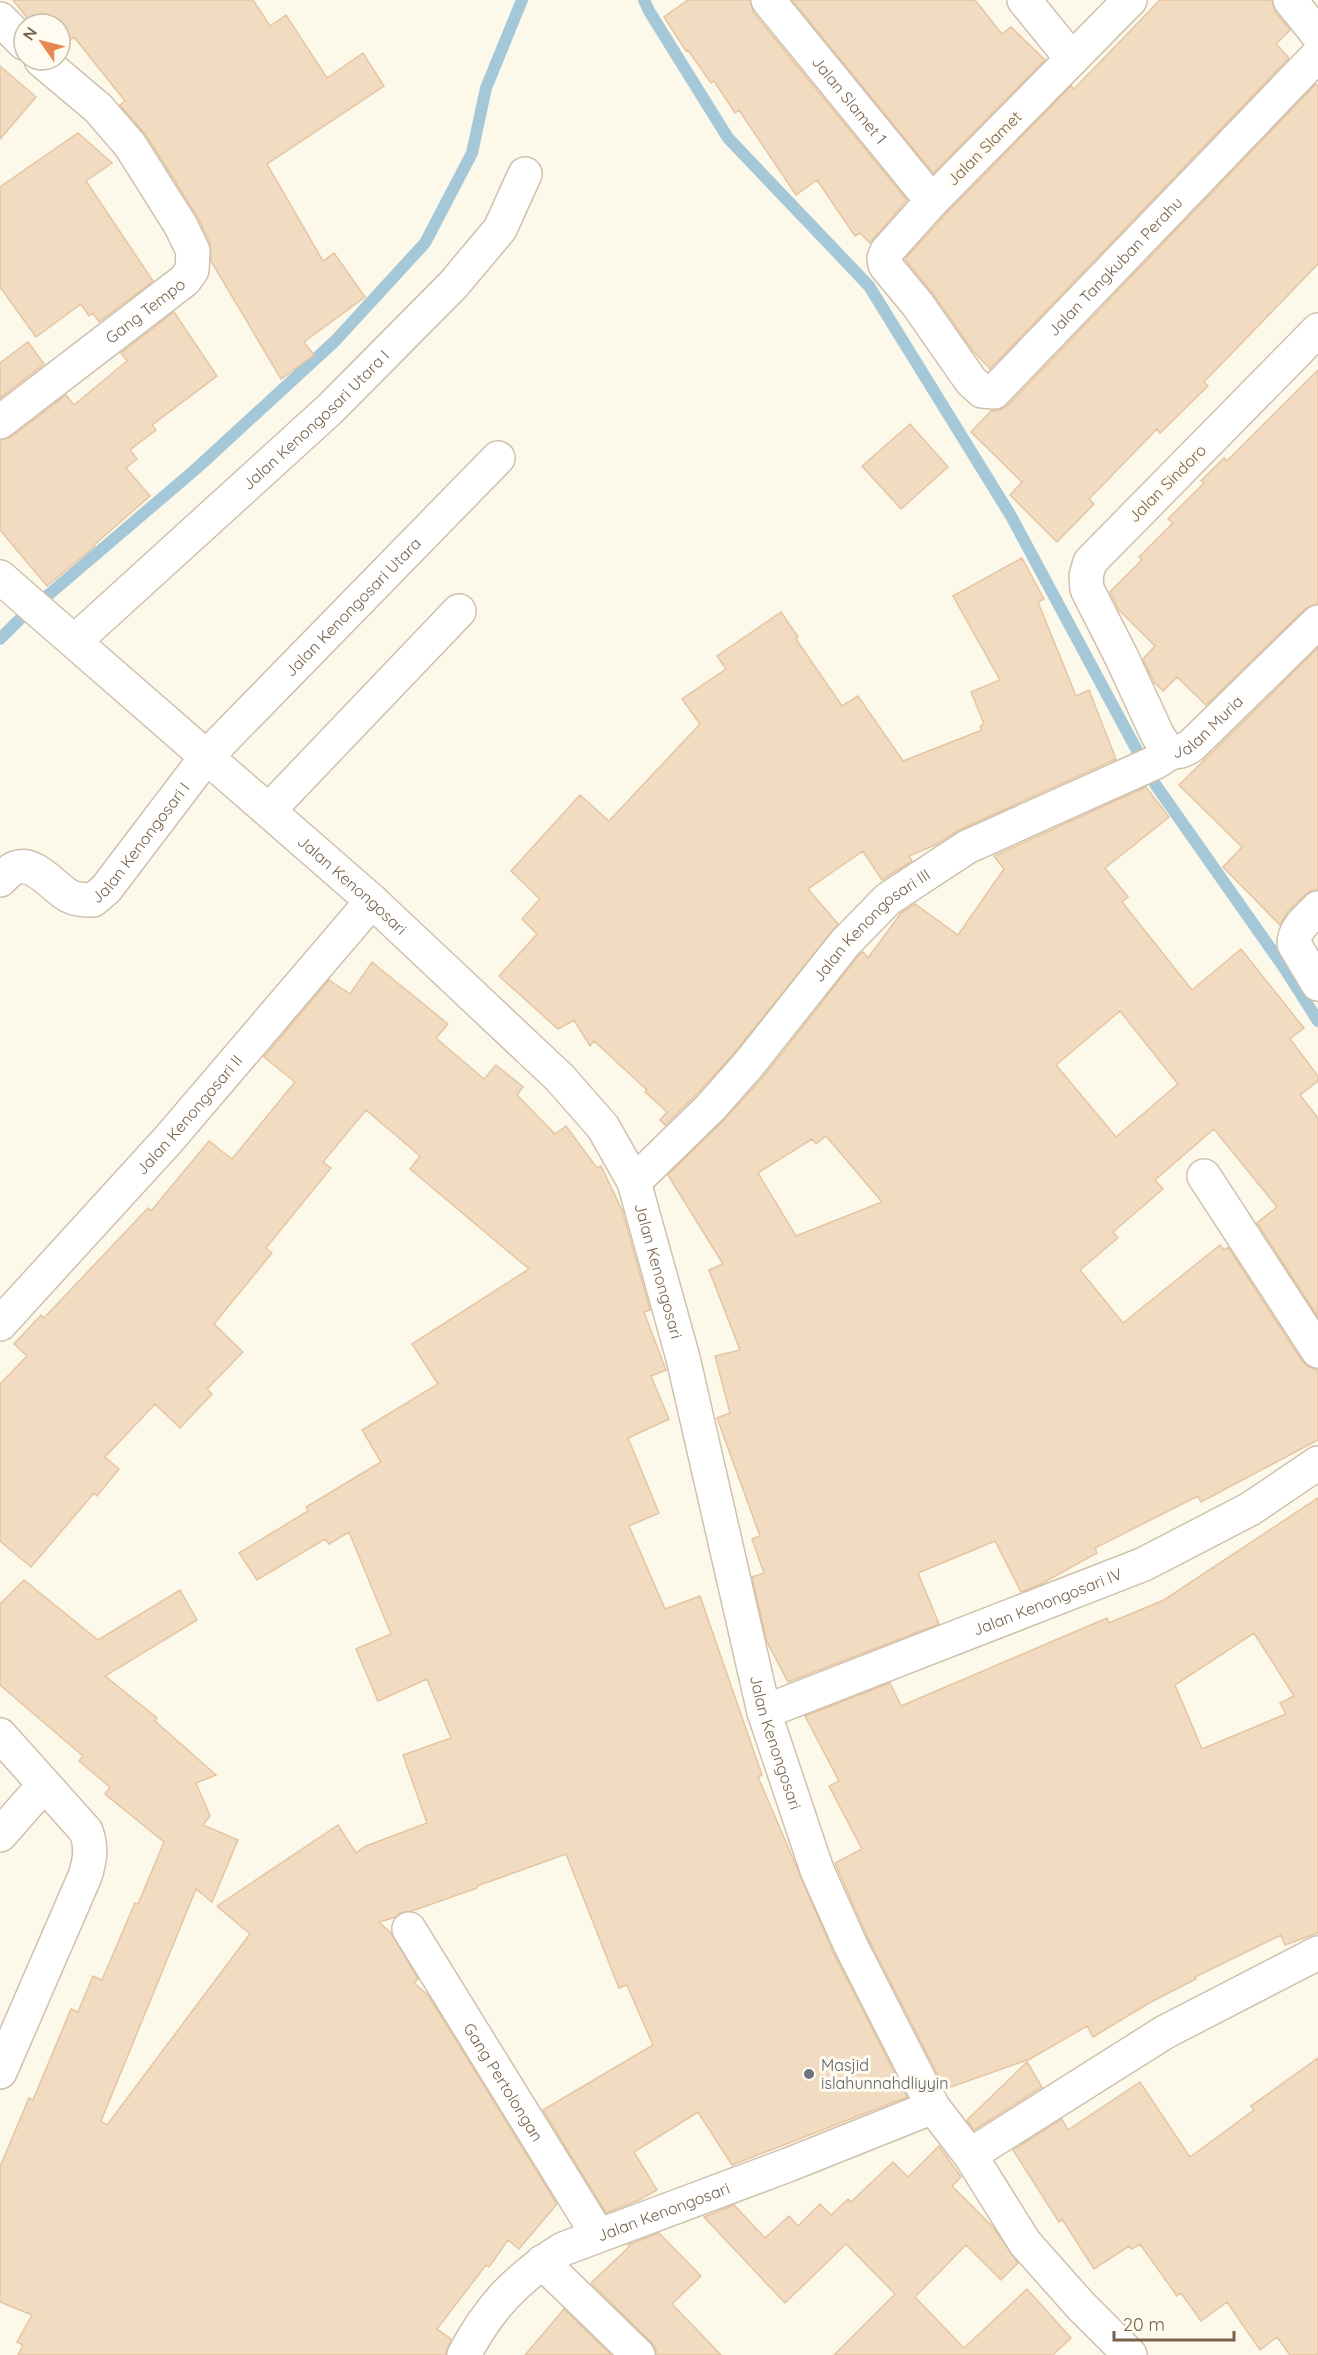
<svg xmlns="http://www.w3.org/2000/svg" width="1318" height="2355" font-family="Quicksand,sans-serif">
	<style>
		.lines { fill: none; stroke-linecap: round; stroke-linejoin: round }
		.stream { stroke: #a4c8d8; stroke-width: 12 }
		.building { fill: #f2dcc1; stroke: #e5c5a2; stroke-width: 1.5; fill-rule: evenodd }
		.minor-casing { stroke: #cfc1ae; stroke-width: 36 }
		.minor { stroke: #fff; stroke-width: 33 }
		.worship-dot { fill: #6b7280; stroke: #fffbf0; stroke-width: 2 }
		.labels { text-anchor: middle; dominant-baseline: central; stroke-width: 6; stroke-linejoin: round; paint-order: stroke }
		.street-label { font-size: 16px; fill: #78624c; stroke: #fffbf0 }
		.worship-label { font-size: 16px; fill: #5b616d; stroke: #fffbf0; text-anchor: start }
	</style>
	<rect width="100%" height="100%" fill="#fcf8ea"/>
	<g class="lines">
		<path class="stream" d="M644,0L649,11L728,138L869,286L1011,516L1155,784L1285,969L1318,1021
			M0,639L19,620L197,468L335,341L425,243L472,153L486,88L522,0"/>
	</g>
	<path class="building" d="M13,0H253L270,26L286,15L327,78L363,53L384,86L267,164L323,261L334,253L365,297L304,342L314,355L281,379L211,261L210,243L197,216L146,135L120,105L125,101L74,37L60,48V24H32Z
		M688,0H750L753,12L907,200L870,243L860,233L855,236L817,180L796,195L739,110L735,113L714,81L711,83L688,50L686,51L664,17Z
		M792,0H975L1002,34L1011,27L1045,60L933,173Z
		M1160,0H1272L1275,12L1290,30L1276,44L1289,58L990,369L974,352L933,294L905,259L946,214L1071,86L1074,89Z
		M0,66L36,97L0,139Z
		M1316,84L1318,86V264L1204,382L1208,386L1160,433L1157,429L1089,499L1094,504L1057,542L1010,495L1022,482L971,432L991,411L1000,410L1008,405Z
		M78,133L112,163L86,181L153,281L99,322L93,313L89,316L81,304L36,337L0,287V187Z
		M174,312L217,376L152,425L156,430L130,450L137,459L126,468L150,496L94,545L95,546L47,586L0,530V440L11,437L66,395L74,405L127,361L121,353Z
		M28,342L44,364L0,398V363Z
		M1318,370V604L1305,609L1206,705L1177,677L1163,691L1154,682L1143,659L1155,646L1119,610L1110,592L1142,560L1139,557L1173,523L1168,519L1204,483L1201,481L1224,458L1227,461Z
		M910,424L948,467L901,509L862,466Z
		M1022,558L1044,599L1038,602L1076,696L1089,690L1116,759L959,830L935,845L909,856L912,861L882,880L863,851L808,889L838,924L735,1052L697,1094L665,1125L660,1120L667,1112L645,1092L647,1090L594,1041L590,1046L574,1020L558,1029L499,976L537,934L522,919L540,899L511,871L580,795L609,821L700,724L682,699L726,669L717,656L781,612L798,637L796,639L842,706L858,696L903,761L982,730L980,726L984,724L971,692L1000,680L953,596Z
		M1318,648V890H1312L1305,895L1288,911L1280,925L1223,867L1242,847L1179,785Z
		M1146,787L1169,817L1105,868L1128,897L1122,902L1192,990L1241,949L1304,1028L1290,1039L1318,1076V1081L1300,1095L1318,1118V1317L1257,1223L1277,1207L1214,1129L1155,1180L1163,1189L1113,1232L1118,1238L1080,1270L1123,1323L1220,1245L1224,1250L1228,1247L1302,1361L1309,1367L1318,1370V1440L1201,1502L1198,1496L1095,1548L1097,1553L1041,1584L1021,1592L995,1541L918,1573L939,1624L788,1682L767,1642L752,1577L764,1573L752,1539L760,1536L717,1418L730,1413L715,1356L740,1350L709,1270L723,1264L668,1175L725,1119L764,1076L859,955L863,952L868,958L901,913L915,904L958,935L1004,869L994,856ZM1120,1011L1178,1084L1116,1137L1056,1065ZM826,1136L882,1202L796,1236L758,1173L812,1139L816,1144Z
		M372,962L448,1024L436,1038L484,1079L496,1065L523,1087L517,1095L555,1134L566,1126L597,1168L601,1166L622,1210L650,1310L644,1312L666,1370L651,1376L669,1419L628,1438L659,1513L629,1526L665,1609L700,1596L762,1775L758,1777L833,1952L907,2097L732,2165L698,2112L634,2152L657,2190L639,2200L606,2213L543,2110L653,2045L627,1985L619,1988L566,1854L477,1886V1888L412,1911L400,1913L396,1917L379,1922L391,1933L418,1979L414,1983L428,1995L557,2204L519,2249L508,2240L489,2267L486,2265L437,2329L451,2339L445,2355H18L23,2345L17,2342L32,2315L0,2302V2167L29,2098L33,2100L71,2009L78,2012L93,1976L102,1980L135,1903L138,1904L164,1842L105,1794L110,1787L79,1761L83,1756L0,1685V1604L24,1580L98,1640L180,1590L197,1620L105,1676L157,1718L155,1721L216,1775L196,1783L210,1816L203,1825L238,1840L212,1902L196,1889L101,2121L107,2125L250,1934L217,1906L338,1825L356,1853L366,1846L427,1823L403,1755L451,1738L427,1679L378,1701L356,1649L391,1634L349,1532L329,1544L325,1539L257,1580L239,1553L308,1511L306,1507L381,1462L362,1430L438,1384L412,1344L529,1269L410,1169L420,1156L366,1110L323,1162L331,1168L266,1248L272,1253L214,1324L243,1352L207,1389L212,1394L180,1428L155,1404L105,1457L119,1469L97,1496L94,1493L31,1567L0,1541V1384L27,1356L14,1344L41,1315L44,1318L148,1208L151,1211L209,1141L232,1159L295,1082L264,1057L329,980L350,994Z
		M1318,1498V1933L1285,1945L1281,1935L1195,1977L1196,1979L1149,2003L1093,2037L1087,2026L1030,2059L945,2089L867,1936L835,1863L862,1849L829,1786L839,1781L805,1716L890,1683L901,1706L1107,1618L1109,1623L1164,1600ZM1254,1633L1294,1696L1280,1703L1286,1714L1202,1749L1175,1685Z
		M1318,2058V2355H1290L1277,2337L1260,2350L1227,2302L1201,2321L1181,2293L1177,2296L1140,2244L1132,2249L1129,2246L1094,2269L1062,2219L1059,2222L1013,2150L1062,2119L1068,2130L1140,2082L1190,2157L1254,2110L1251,2106Z
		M1027,2062L1042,2087L974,2130L967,2120Z
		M939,2146L961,2177L952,2186L993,2227L1018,2263L1001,2280L966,2245L915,2297L964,2348L1027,2289L1071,2338L1053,2355H834L895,2294L846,2244L785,2303L704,2217L734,2205L765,2238L789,2216L798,2226L820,2204L831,2215L848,2199L851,2202L893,2162L908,2177Z
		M659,2233L701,2276L672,2304L721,2355H656V2349L651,2342L591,2283L629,2247L628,2245Z
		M564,2309L611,2355H525Z"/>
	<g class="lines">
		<defs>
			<g id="minor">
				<path id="s1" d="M768,0L932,201"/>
				<path d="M1024,0L1072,59"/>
				<path id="s2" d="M1130,0L932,201L887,251L884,258L885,265L918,305L971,381L982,391L994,392L1318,55"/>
				<path d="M1290,0L1318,35"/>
				<path d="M0,19L24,43"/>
				<path id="s3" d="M1318,330L1090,562L1086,576L1087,589L1122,658L1157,734C1167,751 1174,758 1192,745L1318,622"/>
				<path id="s4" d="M0,422L185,280L192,270L193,251L181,226L130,145L98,108L41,60"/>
				<path id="s5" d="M0,577L372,901L560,1078L603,1127L634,1182L683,1358L764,1712L817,1870L850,1944L933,2107L970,2155L1025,2243L1081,2306L1130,2355"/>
				<path id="s6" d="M75,641L330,409L453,285L500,229L525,174"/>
				<path d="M269,810L459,611"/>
				<path id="s7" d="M0,880C4,876 10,870 15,868C35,860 54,888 69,896C77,900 84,900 93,900L106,889L207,756L498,458"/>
				<path d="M1318,908C1308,919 1294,928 1294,944L1318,984"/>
				<path d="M1204,1176L1318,1351"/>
				<path id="s8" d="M634,1182L711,1107L749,1064L845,943L888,899L967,847L1156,762L1172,752"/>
				<path id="s9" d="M0,1324L168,1140L372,901"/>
				<path id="s10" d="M764,1712L1144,1564L1250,1509L1318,1463"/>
				<path d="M0,1735L86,1831C92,1847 90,1860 85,1876L0,2072"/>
				<path d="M0,1835L44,1785"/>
				<path id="s11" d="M409,1929L598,2235"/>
				<path d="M970,2155L1165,2032L1318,1953"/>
				<path d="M542,2262L638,2355"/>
				<path id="s12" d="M464,2355C489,2307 517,2278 563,2249L788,2165L933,2107"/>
			</g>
		</defs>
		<use href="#minor" class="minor-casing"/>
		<use href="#minor" class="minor"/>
	</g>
	<circle class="worship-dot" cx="809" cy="2074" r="6"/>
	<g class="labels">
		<g class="street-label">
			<text stroke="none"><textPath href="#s1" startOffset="129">Jalan Slamet 1</textPath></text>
			<text transform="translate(984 148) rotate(-45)">Jalan Slamet</text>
			<text stroke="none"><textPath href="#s2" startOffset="710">Jalan Tangkuban Perahu</textPath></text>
			<text stroke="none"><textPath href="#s4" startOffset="183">Gang Tempo</textPath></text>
			<text stroke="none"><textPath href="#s6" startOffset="327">Jalan Kenongosari Utara I</textPath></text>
			<text transform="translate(1167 483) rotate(-45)">Jalan Sindoro</text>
			<text stroke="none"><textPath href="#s7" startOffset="500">Jalan Kenongosari Utara</textPath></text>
			<text stroke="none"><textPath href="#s3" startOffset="582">Jalan Muria</textPath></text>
			<text stroke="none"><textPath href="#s7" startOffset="182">Jalan Kenongosari I</textPath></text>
			<text stroke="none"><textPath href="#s5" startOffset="468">Jalan Kenongosari</textPath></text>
			<text stroke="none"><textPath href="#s8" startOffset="351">Jalan Kenongosari III</textPath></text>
			<text stroke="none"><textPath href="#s9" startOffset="282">Jalan Kenongosari II</textPath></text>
			<text stroke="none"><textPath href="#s5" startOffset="972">Jalan Kenongosari</textPath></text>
			<text stroke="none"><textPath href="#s10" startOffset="304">Jalan Kenongosari IV</textPath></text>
			<text stroke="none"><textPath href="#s5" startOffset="1458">Jalan Kenongosari</textPath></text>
			<text stroke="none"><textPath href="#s11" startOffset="180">Gang Pertolongan</textPath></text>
			<text stroke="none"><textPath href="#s12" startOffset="254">Jalan Kenongosari</textPath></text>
		</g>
		<g class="worship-label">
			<text x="821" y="2065">Masjid<tspan x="821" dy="18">islahunnahdliyyin</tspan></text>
		</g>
	</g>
	<g transform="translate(42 42) rotate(305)"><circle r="28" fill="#fffbf0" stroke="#c9beae" stroke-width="1.5"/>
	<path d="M0-4.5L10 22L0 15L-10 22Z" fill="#e58850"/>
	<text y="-9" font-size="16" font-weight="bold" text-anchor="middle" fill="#78624c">N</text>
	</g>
	<path d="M1114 2331v9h120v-9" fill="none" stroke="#78624c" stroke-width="3"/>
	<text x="1123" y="2331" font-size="18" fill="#78624c" stroke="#fffbf0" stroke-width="4.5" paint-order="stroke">20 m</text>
</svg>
